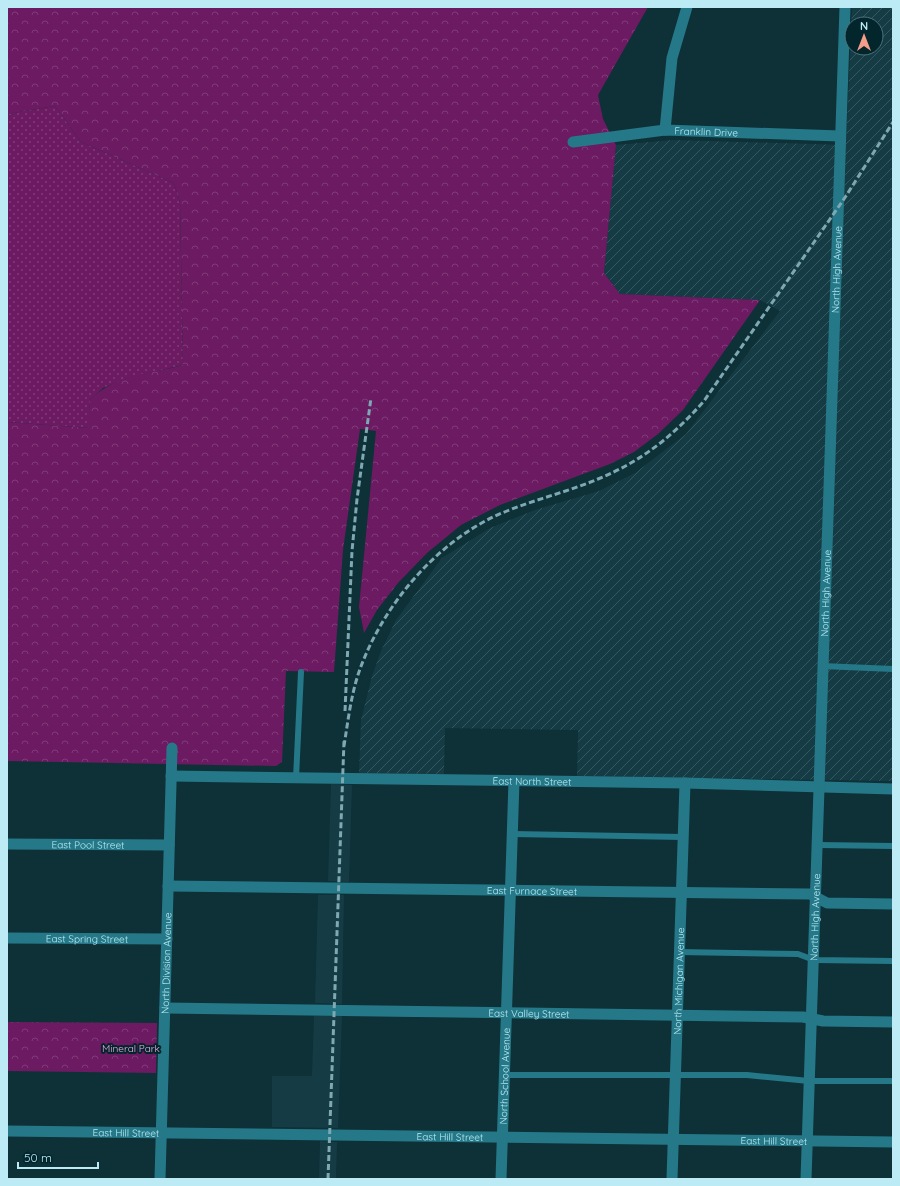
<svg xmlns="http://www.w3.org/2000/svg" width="900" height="1186" font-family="Quicksand,sans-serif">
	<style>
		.built { fill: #153c44 }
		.industrial { fill: url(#industrial-furrows); fill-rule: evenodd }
		.grass { fill: url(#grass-dots) }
		.forest { fill: url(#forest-crowns) }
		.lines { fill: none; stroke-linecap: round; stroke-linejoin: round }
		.service { stroke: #257888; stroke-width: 6 }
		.minor { stroke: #257888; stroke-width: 11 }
		.rail { stroke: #7ea8b2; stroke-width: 3; stroke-dasharray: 6 3; stroke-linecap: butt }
		.labels { text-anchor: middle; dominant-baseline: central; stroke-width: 4; stroke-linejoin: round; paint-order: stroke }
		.street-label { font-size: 10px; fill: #bcebf6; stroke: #03262d }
		.park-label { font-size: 10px; fill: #f4ade6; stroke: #03262d }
	</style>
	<defs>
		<pattern id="industrial-furrows" width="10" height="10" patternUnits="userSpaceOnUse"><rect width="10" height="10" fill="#153c44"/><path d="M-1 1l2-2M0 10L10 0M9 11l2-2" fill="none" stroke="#355860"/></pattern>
		<pattern id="grass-dots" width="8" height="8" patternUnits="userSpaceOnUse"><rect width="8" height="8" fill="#6c1a62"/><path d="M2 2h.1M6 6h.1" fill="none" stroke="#7f3b79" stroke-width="1.8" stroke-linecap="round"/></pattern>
		<pattern id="forest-crowns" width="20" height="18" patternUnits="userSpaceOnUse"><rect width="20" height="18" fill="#6c1a62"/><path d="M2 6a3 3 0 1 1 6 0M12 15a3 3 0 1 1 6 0" fill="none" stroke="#7f3b79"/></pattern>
	</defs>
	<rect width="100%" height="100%" fill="#0e3037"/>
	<path class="built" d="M331,784L352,785L349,882L328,881Z
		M318,895H344L342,1004L315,1003Z
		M314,1016H342L338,1128L272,1127V1076H312Z
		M320,1141L337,1142L336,1179H319Z"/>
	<path class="industrial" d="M852,7H893V781L577,776L578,730L445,728L444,774L359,773L361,720L372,676L381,651L396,620L442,558L490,528L535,510L599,491L635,473L686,434L780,311L760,300L620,294L604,273L616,145L673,140L846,145ZM852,24H876V48H852Z"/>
	<path class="grass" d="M55,106L81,142L174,183L180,202L183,365L127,378L103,388L90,400L89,428L7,422V114Z"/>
	<path class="forest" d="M7,7H648L598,95L603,119L616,145L604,273L620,294L760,300L683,410L658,434L634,452L610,464L500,505L461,525L427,553L398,583L377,610L364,633L359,607L376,431L360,429L343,550L334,672L286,671L282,762L276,766L7,761V422L88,428L90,400C119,372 148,375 183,365L180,202L174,183L81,142L55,106L7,114Z
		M7,1022L157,1023L156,1073L7,1071Z"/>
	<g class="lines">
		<path class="service" d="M822,666L893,669
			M296,778L301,672
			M512,834L683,837
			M818,845L893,846
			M679,952L798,954L814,960L893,961
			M505,1075H747L809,1081H893"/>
		<g class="minor">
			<path d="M665,130L672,58L687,7"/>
			<path id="s1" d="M573,142L665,130L840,136"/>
			<path id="s2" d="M171,776L685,783L893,789"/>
			<path id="s3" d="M7,844L169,845"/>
			<path id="s4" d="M168,886L810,894L827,903L893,904"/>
			<path id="s5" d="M7,938L167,939"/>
			<path id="s6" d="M165,1008L803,1017L823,1021L893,1022"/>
			<path id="s7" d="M7,1131L893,1142"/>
			<path id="s8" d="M160,1179L172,748"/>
			<path id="s9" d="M501,1179L514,781"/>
			<path id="s10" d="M672,1179L685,783"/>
			<path id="s11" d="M806,1179L845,7"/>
		</g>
		<path class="rail" d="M345,711L352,551L357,499L371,398
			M344,746C348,721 351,694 360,669C383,606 434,545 495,516C528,501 565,493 598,479C642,461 673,436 704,401L846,196L893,122
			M328,1179L344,741"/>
	</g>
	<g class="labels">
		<g class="street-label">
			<text stroke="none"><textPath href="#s1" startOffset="134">Franklin Drive</textPath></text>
			<text stroke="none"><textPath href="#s11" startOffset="910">North High Avenue</textPath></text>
			<text stroke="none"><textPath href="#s11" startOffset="586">North High Avenue</textPath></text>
			<text stroke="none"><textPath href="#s2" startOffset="361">East North Street</textPath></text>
			<text stroke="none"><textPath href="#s3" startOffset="81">East Pool Street</textPath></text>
			<text stroke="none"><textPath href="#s4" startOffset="364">East Furnace Street</textPath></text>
			<text stroke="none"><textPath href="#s11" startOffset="262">North High Avenue</textPath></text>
			<text stroke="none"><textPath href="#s5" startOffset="80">East Spring Street</textPath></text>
			<text stroke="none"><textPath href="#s8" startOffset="216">North Division Avenue</textPath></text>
			<text stroke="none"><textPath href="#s10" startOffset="198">North Michigan Avenue</textPath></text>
			<text stroke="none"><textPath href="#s6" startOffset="364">East Valley Street</textPath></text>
			<text stroke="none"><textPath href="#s9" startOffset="103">North School Avenue</textPath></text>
			<text stroke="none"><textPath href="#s7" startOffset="119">East Hill Street</textPath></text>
			<text stroke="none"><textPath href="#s7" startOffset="443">East Hill Street</textPath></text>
			<text stroke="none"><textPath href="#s7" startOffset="767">East Hill Street</textPath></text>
		</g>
		<g class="park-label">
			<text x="131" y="1048">Mineral Park</text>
		</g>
	</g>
	<rect width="900" height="1186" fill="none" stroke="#bcebf6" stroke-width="16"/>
	<g transform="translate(864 36)"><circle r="19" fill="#03262d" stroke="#4d757d"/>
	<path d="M0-3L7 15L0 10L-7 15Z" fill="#f49e8a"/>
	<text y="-6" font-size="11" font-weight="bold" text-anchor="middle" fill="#bcebf6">N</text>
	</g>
	<path d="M18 1162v6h80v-6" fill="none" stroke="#bcebf6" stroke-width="2"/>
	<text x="24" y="1162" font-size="12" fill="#bcebf6" stroke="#03262d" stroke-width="3" paint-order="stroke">50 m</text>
</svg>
